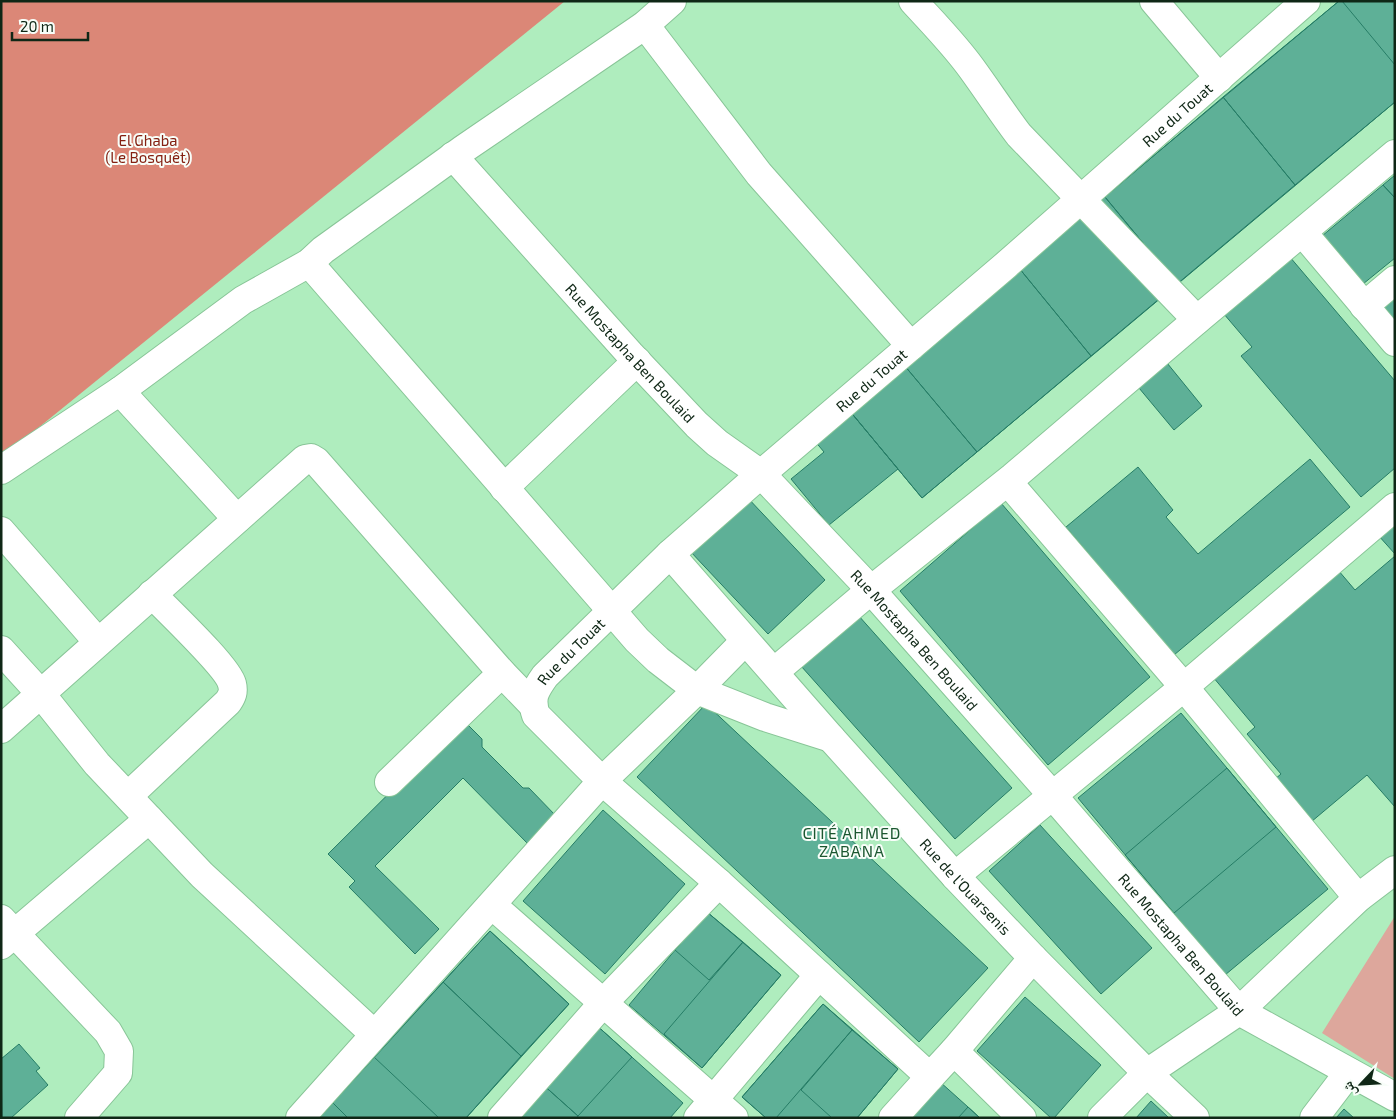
<svg xmlns="http://www.w3.org/2000/svg" width="1396" height="1119" font-family="'Exo 2','Noto Naskh Arabic',sans-serif">
	<style>
		.green { fill: #dda79c }
		.forest { fill: #db8777 }
		.building { fill: #5eb097; stroke: #267d66 }
		.lines { fill: none; stroke-linecap: round; stroke-linejoin: round }
		.minor-casing { stroke: #88c597; stroke-width: 30 }
		.minor { stroke: #fff; stroke-width: 28 }
		.labels { text-anchor: middle; dominant-baseline: central; stroke-width: 4; stroke-linejoin: round; paint-order: stroke }
		.street-label { font-size: 15px; fill: #0f2716; stroke: #f8fef9 }
		.park-label { font-size: 15px; fill: #842112; stroke: #f8fef9 }
		.neighbourhood-label { font-size: 16px; letter-spacing: 1px; fill: #1b5730; stroke: #f8fef9 }
	</style>
	<rect width="100%" height="100%" fill="#afedbe"/>
	<path class="green" d="M1395,916V1079L1322,1033Z"/>
	<path class="forest" d="M1,1H565L1,458Z"/>
	<path class="building" d="M1339,1H1395V102L922,498L849,410Z
		M1339,1H1342L1395,65V102L1295,185L1223,97Z
		M1223,97L1295,185L1177,284L1105,197Z
		M1395,175V198L1383,185Z
		M1383,185L1395,198V258L1363,284L1322,236Z
		M1105,197L1177,284L1091,356L1019,268Z
		M1284,250L1395,381V468L1361,497L1241,356L1252,347L1218,307Z
		M1019,268L1091,356L977,452L904,365Z
		M1395,297V320L1384,307Z
		M1163,358L1202,406L1174,430L1134,382Z
		M904,365L977,452L922,498L849,410Z
		M849,410L898,469L829,525L791,479L824,452L814,440Z
		M1310,459L1350,507L1174,655L1066,527L1138,467L1173,510L1166,517L1198,554Z
		M746,496L825,580L768,634L689,550Z
		M1001,503L1150,677L1048,765L900,591Z
		M1395,521V554L1378,535Z
		M1395,556V807L1367,775L1311,822L1275,779L1281,774L1247,734L1255,727L1213,677L1338,570L1355,590Z
		M858,615L1012,788L955,839L801,666Z
		M706,704L988,968L919,1042L637,777Z
		M1181,713L1328,889L1225,975L1078,798Z
		M463,720L482,739V747L523,788H529L557,817L529,845L463,778L375,866L439,929L415,954L349,887L355,881L328,854Z
		M1227,768L1276,827L1174,913L1125,855Z
		M603,810L685,884L605,974L523,901Z
		M1040,825L1152,948L1101,994L989,871Z
		M707,912L781,975L702,1068L629,1005Z
		M707,912L743,942L709,980L675,950Z
		M490,931L569,1004L466,1118H319Z
		M490,931L569,1004L521,1056L443,982Z
		M743,942L781,975L702,1068L664,1034Z
		M443,982L521,1056L466,1118H439L374,1057Z
		M1025,997L1101,1065L1054,1118H1051L977,1051Z
		M823,1004L898,1069L857,1118H766L742,1097Z
		M823,1004L852,1030L776,1118H766L742,1097Z
		M594,1023L683,1103L670,1118H507Z
		M594,1023L632,1057L578,1116L540,1082Z
		M852,1030L898,1069L857,1118H832L801,1090Z
		M19,1044L40,1068L36,1071L48,1085L11,1118H2L1,1059Z
		M939,1081L968,1107L980,1118H906Z
		M540,1082L578,1116L577,1118H507Z
		M1151,1101L1169,1118H1136Z
		M333,1103L348,1118H319Z
		M968,1107L980,1118H958Z
		M1344,1109L1354,1118H1336Z"/>
	<g class="lines">
		<defs>
			<g id="minor">
				<path d="M913,1C933,23 954,44 972,69C988,91 1003,114 1019,135L1197,320"/>
				<path d="M1154,1L1219,78"/>
				<path d="M645,25L759,174L911,346"/>
				<path id="s1" d="M453,156L630,354L697,425L717,443L761,474L871,590L1053,796L1239,1011L1395,1097"/>
				<path d="M1303,233L1395,342"/>
				<path d="M309,263L611,610L637,640L658,660L697,690L765,717L831,738"/>
				<path d="M1364,306L1395,280"/>
				<path d="M120,391L237,519"/>
				<path d="M1,470L120,391L243,300L309,263L323,250L462,150L645,25L672,1"/>
				<path d="M1008,482L1184,687L1358,898"/>
				<path d="M504,488L637,361"/>
				<path d="M1,531L98,642"/>
				<path id="s2" d="M670,554L831,738L955,876L1033,958L1147,1073L1195,1118"/>
				<path d="M1,650L41,694L97,764L202,875L374,1034"/>
				<path d="M774,672L871,590L1013,477L1197,320L1395,154"/>
				<path d="M1,729L305,459L311,458L316,461L502,673L532,704"/>
				<path d="M389,782L502,673"/>
				<path d="M128,796L228,702C232,696 234,692 232,684C228,667 167,610 152,594"/>
				<path d="M955,876L1184,687L1395,507"/>
				<path d="M492,905L734,1118"/>
				<path d="M1,919L108,1032L119,1051L118,1073L79,1118"/>
				<path d="M1,945L149,819"/>
				<path d="M954,1051L1033,958"/>
				<path d="M300,1118L602,781L697,690L745,641"/>
				<path d="M502,1118L604,1002L719,883"/>
				<path d="M698,1118L819,975"/>
				<path d="M893,1118L930,1077"/>
				<path id="s3" d="M1022,1118L954,1051L930,1077L719,883L602,781L536,715C530,698 535,690 545,676L670,554L761,474L1006,265L1306,1"/>
				<path d="M1102,1118L1147,1073L1239,1011L1358,898L1395,870"/>
				<path d="M1314,1118L1349,1072"/>
			</g>
		</defs>
		<use href="#minor" class="minor-casing"/>
		<use href="#minor" class="minor"/>
	</g>
	<g class="labels">
		<g class="street-label">
			<text stroke="none"><textPath href="#s3" startOffset="1554">Rue du Touat</textPath></text>
			<text stroke="none"><textPath href="#s1" startOffset="265">Rue Mostapha Ben Boulaid</textPath></text>
			<text stroke="none"><textPath href="#s3" startOffset="1149">Rue du Touat</textPath></text>
			<text stroke="none"><textPath href="#s1" startOffset="670">Rue Mostapha Ben Boulaid</textPath></text>
			<text stroke="none"><textPath href="#s3" startOffset="744">Rue du Touat</textPath></text>
			<text stroke="none"><textPath href="#s2" startOffset="445">Rue de l'Ouarsenis</textPath></text>
			<text stroke="none"><textPath href="#s1" startOffset="1075">Rue Mostapha Ben Boulaid</textPath></text>
		</g>
		<g class="park-label">
			<text x="148" y="140">El Ghaba<tspan x="148" dy="17">(Le Bosquêt)</tspan></text>
		</g>
		<g class="neighbourhood-label">
			<text x="852" y="832">CITÉ AHMED<tspan x="852" dy="18">ZABANA</tspan></text>
		</g>
	</g>
	<rect width="1396" height="1119" fill="none" stroke="#0f2716" stroke-width="5"/>
	<g transform="translate(1361 1084) rotate(245)" stroke="#f8fef9" stroke-width="4" paint-order="stroke">
	<path d="M0-4L9 19L0 12L-9 19Z" fill="#0f2716"/>
	<text y="-8" font-size="14" font-weight="bold" text-anchor="middle" fill="#0f2716">ش</text>
	</g>
	<path d="M12 32v8h76v-8" fill="none" stroke="#0f2716" stroke-width="2.5"/>
	<text x="20" y="32" font-size="15" fill="#0f2716" stroke="#f8fef9" stroke-width="4" paint-order="stroke">20 m</text>
</svg>
